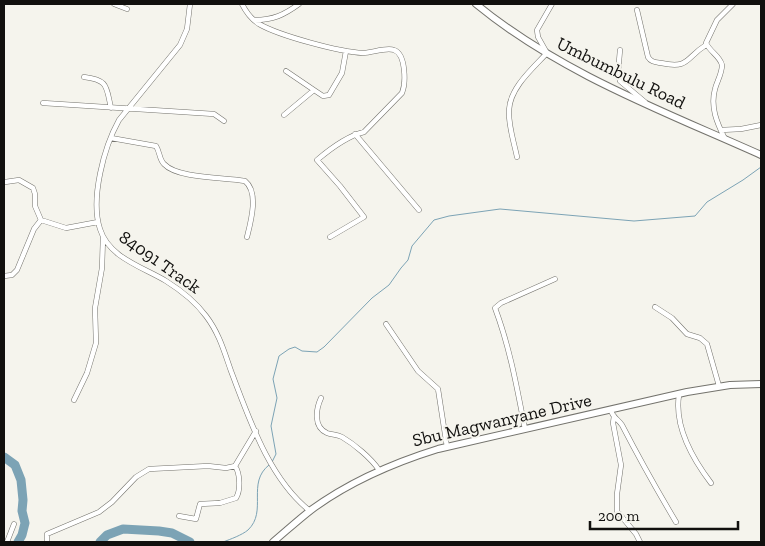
<svg xmlns="http://www.w3.org/2000/svg" width="765" height="546" font-family="'Zilla Slab',serif">
	<style>
		.lines { fill: none; stroke-linecap: round; stroke-linejoin: round }
		.stream { stroke: #7ca3b5; stroke-width: 1 }
		.river { stroke: #7ca3b5; stroke-width: 9 }
		.minor-casing { stroke: #74736d; stroke-width: 5.5 }
		.secondary-casing { stroke: #74736d; stroke-width: 8 }
		.minor { stroke: #fff; stroke-width: 4.5 }
		.secondary { stroke: #fff; stroke-width: 6 }
		.labels { text-anchor: middle; dominant-baseline: central; stroke-width: 4; stroke-linejoin: round; paint-order: stroke }
		.street-label { font-size: 18px; fill: #11100e; stroke: #f5f4ed }
	</style>
	<rect width="100%" height="100%" fill="#f5f4ed"/>
	<g class="lines">
		<path class="stream" d="M272,462L276,454L271,426L277,398L273,379L279,356L289,349L295,347L302,351L317,352L324,347L372,298L389,285L401,268L408,260L412,246L434,220L449,216L500,209L634,221L695,216L707,202L743,180L761,167
			M223,542C231,539 242,535 248,530C268,511 246,483 269,465"/>
		<path class="river" d="M4,457L15,465L21,480L23,500L22,511L25,523L22,535L18,542
			M100,542L107,535L123,529L159,531L172,533L190,542"/>
		<defs>
			<path id="minor" d="M114,4L127,9
				M190,4L187,29L180,45L119,120C104,147 90,199 100,229C109,258 143,267 166,281C182,291 195,301 206,316C219,333 224,351 231,371C249,418 269,479 310,511
				M242,4C246,12 251,19 259,24C280,36 340,52 363,53C372,53 386,47 394,50C406,54 406,83 402,93L364,132C347,136 330,149 317,160L340,186L364,217L330,237
				M637,10L648,57C651,62 655,62 661,63C690,69 685,58 706,45
				M255,20C273,20 284,15 299,4
				M620,50L618,73L620,81L645,102
				M547,53L538,37L537,30L552,4
				M286,71L314,90
				M84,77C109,80 106,87 111,108
				M43,103L214,114L224,121
				M284,115L314,90L323,96L329,95L342,73L346,51
				M721,130L741,129L761,125
				M355,134L419,210
				M111,138L156,146C160,152 159,159 164,164C178,179 225,177 245,181C259,192 251,221 247,237
				M725,139C717,123 710,107 715,89C717,81 722,74 722,65C720,56 710,52 706,43L717,20L733,4
				M517,157C514,142 508,125 509,110C510,88 532,69 546,54
				M5,182L19,180L33,188L35,194V206L41,220
				M4,276L12,275L17,270L34,229L41,220L66,228L98,222
				M655,307L672,318L687,334L700,338L707,344L719,386
				M386,324L418,371L438,389L447,447
				M679,395C674,427 692,458 711,483
				M321,398C316,409 313,427 327,433C332,435 337,434 342,437C354,444 371,458 379,470
				M74,400L87,373L96,343L95,308L102,268L103,237
				M611,410C612,417 618,419 622,425C639,458 657,490 676,522
				M614,416L613,423L621,465L617,494V511L636,534L640,542
				M525,429C517,388 510,348 495,308L501,303L555,279
				M179,516L196,519L200,504L220,503L236,498C241,490 240,473 235,466
				M7,542L14,524
				M47,542V534L99,512L112,502L136,477L149,469L208,466L226,468L235,466L256,431"/>
			<path id="secondary" d="M476,4C560,73 663,111 761,155
				M273,542C285,532 298,520 311,510C349,482 393,463 438,449L687,392L730,385L761,384"/>
		</defs>
		<use href="#minor" class="minor-casing"/>
		<use href="#secondary" class="secondary-casing"/>
		<use href="#minor" class="minor"/>
		<use href="#secondary" class="secondary"/>
	</g>
	<g class="labels">
		<g class="street-label">
			<text transform="translate(621 73) rotate(26)">Umbumbulu Road</text>
			<text transform="translate(160 262) rotate(35)">84091 Track</text>
			<text transform="translate(502 420) rotate(-13)">Sbu Magwanyane Drive</text>
		</g>
	</g>
	<rect width="765" height="546" fill="none" stroke="#11100e" stroke-width="10"/>
	<path d="M590 521v8h148v-8" fill="none" stroke="#11100e" stroke-width="2.5"/>
	<text x="598" y="521" font-size="15" fill="#11100e" stroke="#f5f4ed" stroke-width="4" paint-order="stroke">200 m</text>
</svg>
